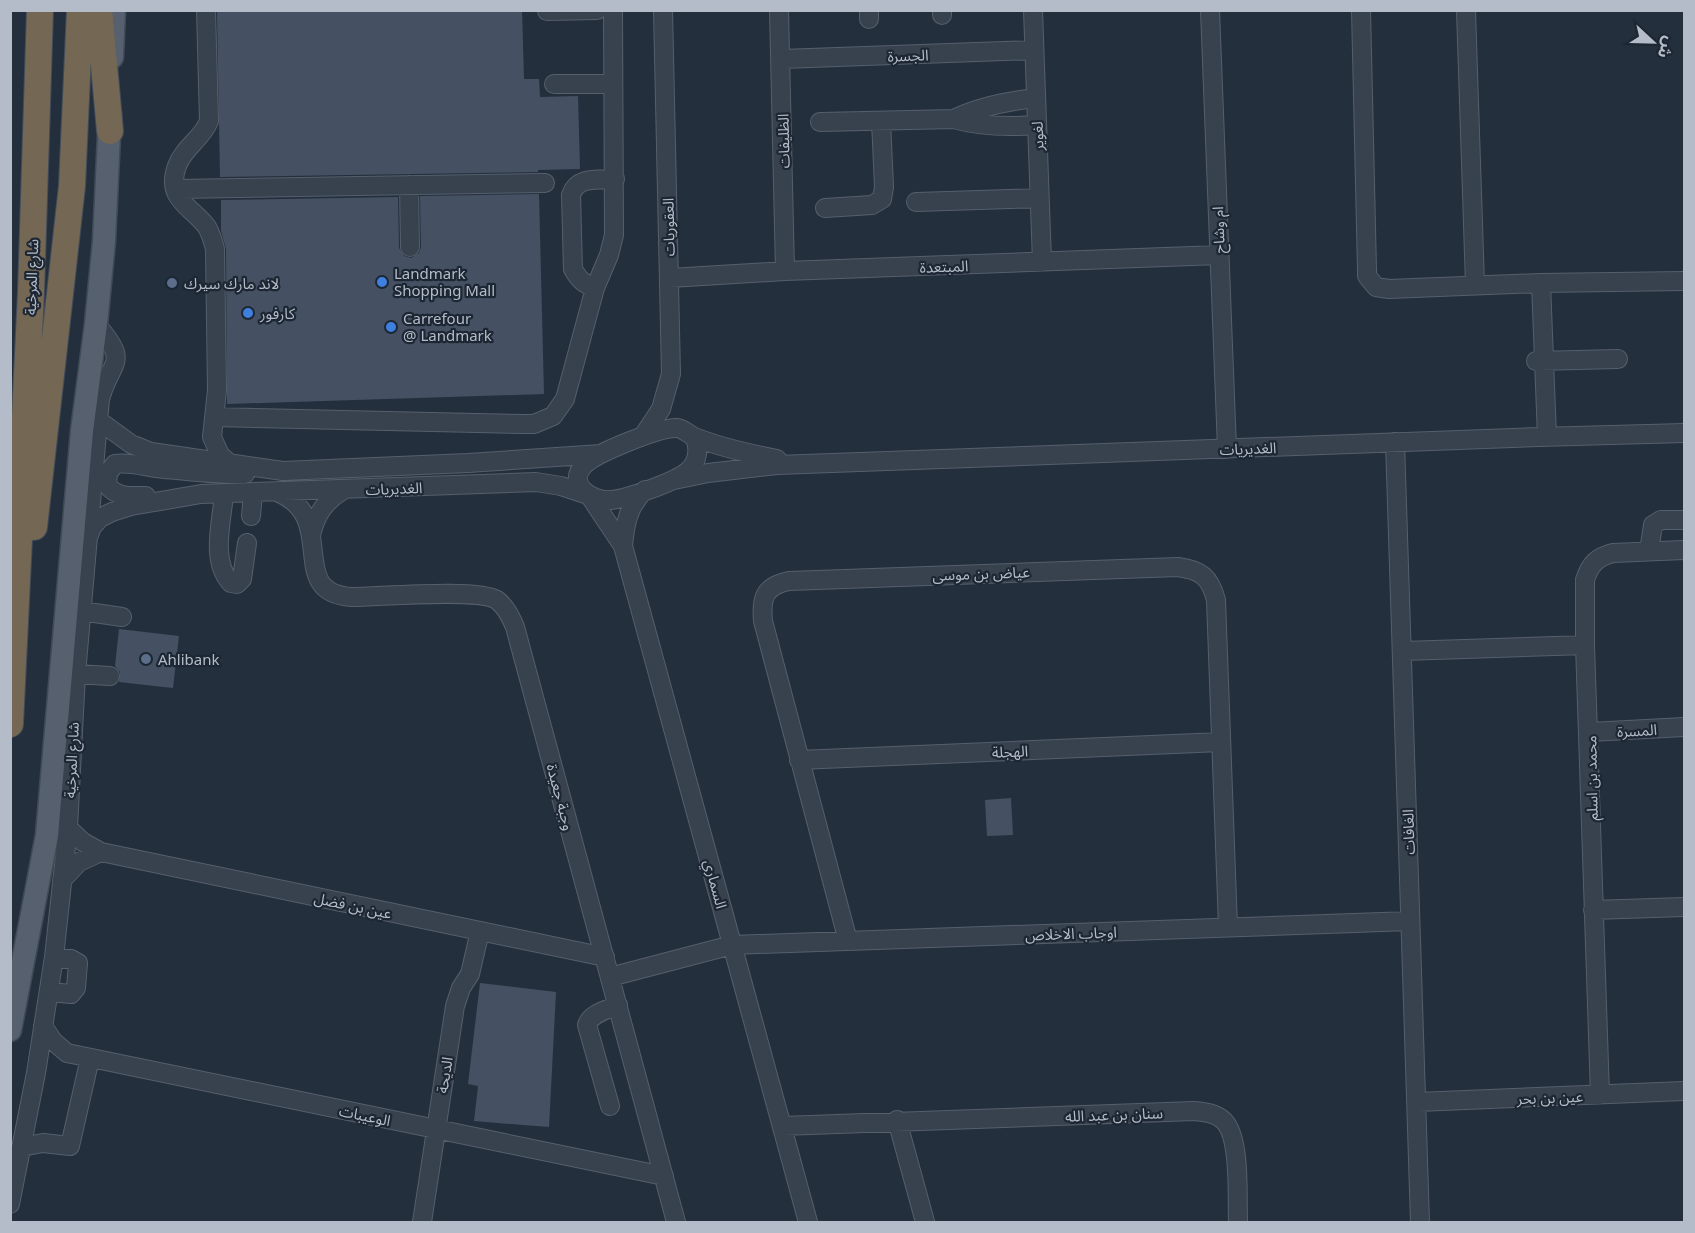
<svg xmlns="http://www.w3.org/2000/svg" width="1695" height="1233" font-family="'Noto Sans','Noto Sans Arabic',sans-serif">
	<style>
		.building { fill: #455162 }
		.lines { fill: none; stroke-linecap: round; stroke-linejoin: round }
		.minor-casing { stroke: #565f6c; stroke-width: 20 }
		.major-casing { stroke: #414a57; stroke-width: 25 }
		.highway-casing { stroke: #434c59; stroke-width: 28 }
		.minor { stroke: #38414e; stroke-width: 18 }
		.major { stroke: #56606e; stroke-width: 22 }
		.highway { stroke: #746855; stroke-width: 26 }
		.shop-dot { fill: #3f7fe0; stroke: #1d2633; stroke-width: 2 }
		.service-dot { fill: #5c6f8a; stroke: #1d2633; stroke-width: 2 }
		.labels { text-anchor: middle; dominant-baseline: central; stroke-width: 4.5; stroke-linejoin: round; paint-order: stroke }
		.street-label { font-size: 15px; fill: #b4bcc9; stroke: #1d2633 }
		.poi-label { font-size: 15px; fill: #b4bcc9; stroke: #1d2633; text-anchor: start }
	</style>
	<rect width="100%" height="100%" fill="#242f3e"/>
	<path class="building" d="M217,10H522L524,79H539L540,97L578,96L580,169L538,170V172L220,177Z
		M539,194L544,394L227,404L226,249L221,231V200L398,197L399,248L404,256L411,258L419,253L421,247L420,196Z
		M119,629L179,636L173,688L119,682L120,672L115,666Z
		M1011,798L1013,835L987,836L985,800Z
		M480,983L556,992L549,1127L474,1121L478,1086L468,1084Z"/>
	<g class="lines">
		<defs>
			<path id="minor" d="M206,10L209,121C202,139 184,147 177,166C165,199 191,206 207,227C211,234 213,241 215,249L217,390L212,437L220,455L228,462
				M779,10L785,271
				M869,10V19
				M942,10V15
				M1033,10L1042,262
				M1210,10L1227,449
				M1361,10L1367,270V276L1376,287L1389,289L1541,283L1684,281
				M1466,10L1475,285
				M547,11L597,10
				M782,59L1034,50
				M554,84H612
				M954,119C980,106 1008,101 1036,98
				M820,122L954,119C981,127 1009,127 1037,125
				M409,185L410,247
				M175,189L545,183
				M916,202L1039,198
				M825,208L872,205L882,199L884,187L881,121
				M670,278L785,271L1219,255
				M1541,283L1547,437
				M595,288C584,284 579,280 573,269L571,195C577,176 598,180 615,179
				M1536,361L1618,359
				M214,417L524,424H534L553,416L565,399L595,288L609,255L614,235L613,10
				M98,420L131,444L151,452L283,471L468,463L601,454
				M643,436L661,409L671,374L663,10
				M695,438C699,449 698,462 688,471C677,481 627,499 611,500C591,502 566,484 584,465C596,453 660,427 677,428C685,429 690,436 697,438C723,448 751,454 777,459
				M1395,442L1420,1222
				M674,480L708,473L777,465L1539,437L1684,433
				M277,492C341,518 284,593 352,597C380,597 478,588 497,600C506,607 511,617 515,627L676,1222
				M224,494C222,521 210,561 231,583L237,584L242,579L247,543
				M146,496C131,496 117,498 107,485L108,473L115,464C129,462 142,466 156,468C186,471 215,475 245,474
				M591,498L623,546L808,1222
				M251,516L253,493
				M89,535L92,527L100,518L112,512L131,506L201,494L536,482L561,486L585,494
				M311,536C315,515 325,501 343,490
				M623,546C625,524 628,506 645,490
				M1649,551L1653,525L1661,520H1684
				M81,611L122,617
				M1403,651L1585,645
				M76,674L110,676
				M1590,732L1684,727
				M799,760L1221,742
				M68,828L83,842L101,852L605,957
				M62,880L79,862L101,852
				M1593,910L1684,907
				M848,941L763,621C761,598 764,586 789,581L1178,567C1201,570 1210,577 1216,600L1228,927
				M610,977L732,945L1410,921
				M49,992L71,994L76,988L78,963L71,959L54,957
				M43,1026L53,1041L67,1053L664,1176
				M1600,1095L1585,645V580C1590,564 1597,557 1613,553L1684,550
				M1417,1102L1684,1091
				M610,1106L587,1025C591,1013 607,1010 618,1005
				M897,1120L925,1222
				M782,1126L1194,1111C1205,1112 1216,1113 1224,1121C1241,1138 1237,1199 1238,1222
				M21,1147L43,1143L70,1146L90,1058
				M10,1204L36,1073L54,957L68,828L76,674L100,399C111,359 131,364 96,324
				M422,1222L455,1006L461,988L470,974L480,931"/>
			<path id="major" d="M112,57L114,10
				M10,1030L47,835L82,431L96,324L104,241L110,114"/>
			<path id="highway" d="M99,10L110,131
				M34,527L72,186L80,10
				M10,724L31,292L40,10"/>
		</defs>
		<use href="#minor" class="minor-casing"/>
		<use href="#major" class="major-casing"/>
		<use href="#highway" class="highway-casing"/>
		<use href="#minor" class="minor"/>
		<use href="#major" class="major"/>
		<use href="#highway" class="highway"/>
	</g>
	<g class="shop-dot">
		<circle cx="382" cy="282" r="6"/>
		<circle cx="248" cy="313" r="6"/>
		<circle cx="391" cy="327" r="6"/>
	</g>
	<g class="service-dot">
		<circle cx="172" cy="283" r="6"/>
		<circle cx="146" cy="659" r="6"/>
	</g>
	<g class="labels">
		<g class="street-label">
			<text transform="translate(908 55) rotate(-2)">الجسرة</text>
			<text transform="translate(1037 136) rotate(-92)">لغوير</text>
			<text transform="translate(783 141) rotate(-91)">الظليفات</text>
			<text transform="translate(668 227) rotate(-91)">العقوريات</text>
			<text transform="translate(1218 230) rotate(-92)">ام وشاح</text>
			<text transform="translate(944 266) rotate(-2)">المبتعدة</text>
			<text transform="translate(31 277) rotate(-88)">شارع المرخية</text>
			<text transform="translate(1248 448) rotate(-2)">الغديريات</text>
			<text transform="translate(394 488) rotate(-2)">الغديريات</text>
			<text transform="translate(981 573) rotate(-2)">عياض بن موسى</text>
			<text transform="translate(1637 730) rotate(-3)">المسرة</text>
			<text transform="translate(1010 751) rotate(-2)">الهجلة</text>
			<text transform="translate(71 760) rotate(-87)">شارع المرخية</text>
			<text transform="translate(1591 778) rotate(-91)">محمد بن اسلم</text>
			<text transform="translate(561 797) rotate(75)">وجبة جعيدة</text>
			<text transform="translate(1408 832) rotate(-92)">الغافات</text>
			<text transform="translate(716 884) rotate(75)">السماري</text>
			<text transform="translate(353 905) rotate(12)">عين بن فضل</text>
			<text transform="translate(1071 933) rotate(-2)">اوجاب الاخلاص</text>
			<text transform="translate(444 1075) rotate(-81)">الديحة</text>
			<text transform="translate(1550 1097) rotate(-2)">عين بن بحر</text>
			<text transform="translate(1114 1114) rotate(-2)">سنان بن عبد الله</text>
			<text transform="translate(365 1115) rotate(12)">الوعيبات</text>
		</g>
		<g class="poi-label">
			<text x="394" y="273">Landmark<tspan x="394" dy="17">Shopping Mall</tspan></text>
			<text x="184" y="283">لاند مارك سيرك</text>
			<text x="260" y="313">كارفور</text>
			<text x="403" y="318">Carrefour<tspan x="403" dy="17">@ Landmark</tspan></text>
			<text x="158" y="659">Ahlibank</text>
		</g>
	</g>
	<rect width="1695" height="1233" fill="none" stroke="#b4bcc9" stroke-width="24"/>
	<g transform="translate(1653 42) rotate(112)" stroke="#1d2633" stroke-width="4.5" paint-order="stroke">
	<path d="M0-4.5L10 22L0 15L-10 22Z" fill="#b4bcc9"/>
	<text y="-9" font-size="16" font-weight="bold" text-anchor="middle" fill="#b4bcc9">ش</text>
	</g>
</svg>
